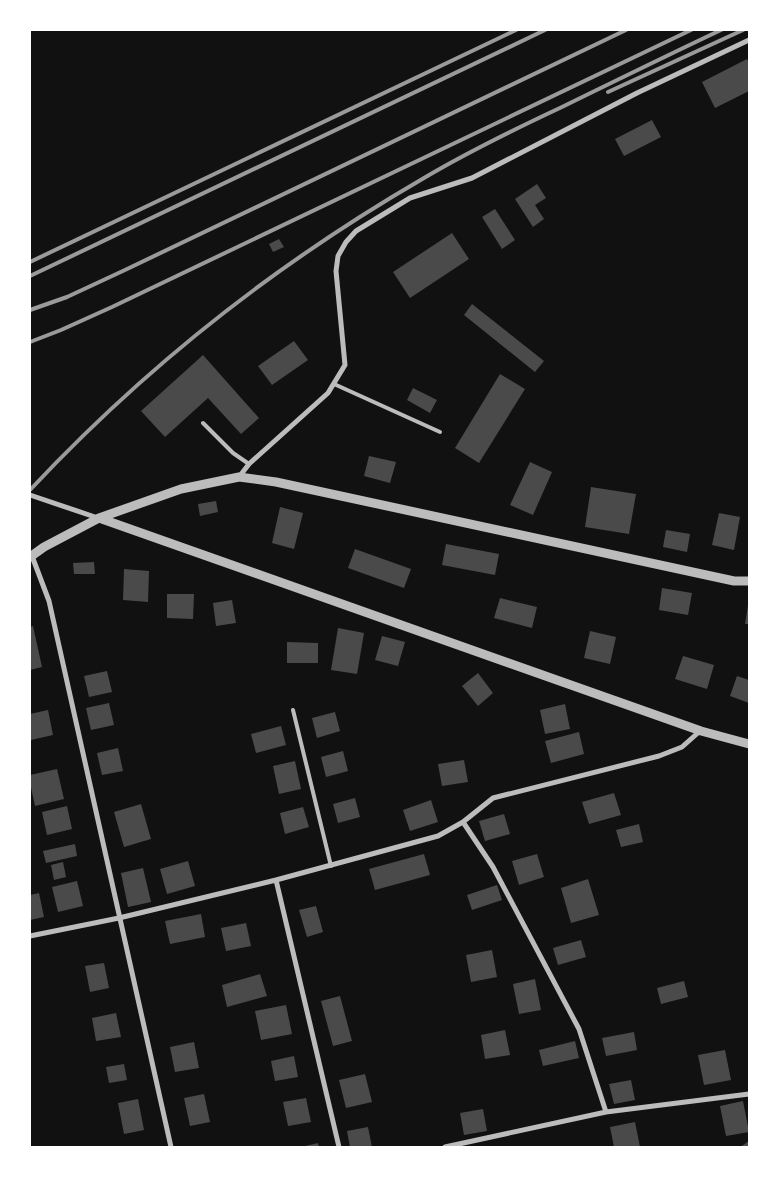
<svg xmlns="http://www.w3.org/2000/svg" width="779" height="1177" font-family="'PT Sans Narrow',sans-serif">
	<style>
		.building { fill: #4a4a4a }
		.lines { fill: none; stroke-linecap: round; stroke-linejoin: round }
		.service { stroke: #bcbcbc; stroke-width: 4 }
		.minor { stroke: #bcbcbc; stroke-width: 5 }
		.tertiary { stroke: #bcbcbc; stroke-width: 9 }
		.rail { stroke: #9a9a9a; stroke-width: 4 }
	</style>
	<rect width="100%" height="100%" fill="#111"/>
	<path class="building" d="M747,59L749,63V91L715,108L702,82Z
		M652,120L661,137L624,156L615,139Z
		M537,184L546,198L535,205L544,219L533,227L515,199Z
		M495,209L515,240L502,249L482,217Z
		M452,233L469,259L410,298L393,272Z
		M279,239L284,247L273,252L269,244Z
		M472,304L544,361L535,372L464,315Z
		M294,341L308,360L272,385L258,366Z
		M203,355L259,418L241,434L208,398L165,437L141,411Z
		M500,374L525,389L479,463L455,448Z
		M413,388L437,400L430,413L407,400Z
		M369,456L396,462L390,483L364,476Z
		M530,462L552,472L533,515L510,505Z
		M591,487L636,494L629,534L585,527Z
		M216,501L218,512L200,516L198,504Z
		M280,507L303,513L294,549L272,543Z
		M719,513L740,517L734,550L712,545Z
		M666,530L690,534L687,552L663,547Z
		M446,544L499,554L495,575L442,565Z
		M355,549L411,569L404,588L348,568Z
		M94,562L95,574H74L73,563Z
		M124,569L149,571L148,602L123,600Z
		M662,588L692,593L688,615L659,610Z
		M167,594H194L193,619L167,618Z
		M500,598L537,607L532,628L494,618Z
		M232,600L236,623L216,626L213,603Z
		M748,605H749V624H745Z
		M33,626L42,667L30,670V627Z
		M338,628L364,633L357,674L331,670Z
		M590,631L616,637L610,664L584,658Z
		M382,636L405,642L398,666L375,660Z
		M287,642L318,643V663H287Z
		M683,656L714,665L707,689L675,679Z
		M107,671L112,692L89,697L84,676Z
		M478,673L493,693L478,706L462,686Z
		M737,676L749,680V703L730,696Z
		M109,703L114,725L91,730L86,708Z
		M565,704L570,729L545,734L540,710Z
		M48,710L53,735L31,740L30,714Z
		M335,712L340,731L317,738L312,718Z
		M281,726L286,745L256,753L251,734Z
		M579,732L584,754L551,763L545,741Z
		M118,748L123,771L102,775L97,753Z
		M343,751L348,771L326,777L321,757Z
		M464,760L468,782L442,786L438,764Z
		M295,761L301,789L279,794L273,766Z
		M57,769L64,799L35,806L30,783V775Z
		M614,793L621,815L589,824L582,802Z
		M355,798L360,817L338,823L333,804Z
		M431,800L438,822L410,831L403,810Z
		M141,804L151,839L124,847L114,812Z
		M67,806L72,829L47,835L42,812Z
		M303,807L309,827L285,834L280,813Z
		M504,814L510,834L485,841L479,821Z
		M639,824L643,842L621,847L616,830Z
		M75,844L77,856L46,863L43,851Z
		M424,854L430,875L375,890L369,869Z
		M537,854L544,877L519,885L512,861Z
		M188,861L195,886L167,894L160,869Z
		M63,862L66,877L54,880L51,865Z
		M143,868L151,902L128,907L121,873Z
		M588,879L599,915L571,923L561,888Z
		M77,881L83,906L58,912L52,887Z
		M497,885L502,900L472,910L467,895Z
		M39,893L44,917L30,920V895Z
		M316,906L323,932L307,937L299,910Z
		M201,914L205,937L170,944L165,921Z
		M246,923L251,946L226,951L221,928Z
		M581,940L586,957L558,965L553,948Z
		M492,950L497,977L471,982L466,955Z
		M104,963L109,988L90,992L85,966Z
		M260,974L267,996L227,1007L222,985Z
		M535,979L541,1010L519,1014L513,984Z
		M684,981L688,997L661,1004L657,988Z
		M340,996L352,1041L333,1046L321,1001Z
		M286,1005L292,1034L261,1040L255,1011Z
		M116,1013L121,1037L96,1041L92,1018Z
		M505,1030L510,1055L485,1059L481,1035Z
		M634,1032L637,1050L606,1056L602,1038Z
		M575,1041L579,1058L543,1066L539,1050Z
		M194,1042L199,1068L175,1072L170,1047Z
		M725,1050L731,1080L704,1085L698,1055Z
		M294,1056L298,1077L275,1081L271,1061Z
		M124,1064L127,1080L109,1083L106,1067Z
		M365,1074L372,1102L346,1108L339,1080Z
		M631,1080L635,1100L614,1104L609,1084Z
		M204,1094L210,1122L190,1126L184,1098Z
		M306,1098L311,1122L288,1126L283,1102Z
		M138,1099L144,1130L124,1134L118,1103Z
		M743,1101L749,1132L726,1136L720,1106Z
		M483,1109L487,1131L464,1135L460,1113Z
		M635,1122L640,1147H614L610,1127Z
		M368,1127L372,1147H350L347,1131Z
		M749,1141V1147H740Z
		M318,1143L319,1147H305V1146Z"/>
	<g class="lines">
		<path class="service" d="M334,384L440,432
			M203,423L233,453L249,464
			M293,710L331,866"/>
		<path class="minor" d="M239,477L249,464L328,393L345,365L336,271L338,256L346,242L356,231L410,198L472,178L637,93L749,40
			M30,495L98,518
			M32,556L49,601L171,1147
			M463,822L493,867L579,1029L606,1112
			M276,880L339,1147
			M30,936L119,918L276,880L438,836L463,822L493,798L659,756L682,747L700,731
			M445,1147L606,1112L749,1094"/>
		<path class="tertiary" d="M99,518L701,731L749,744
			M30,557L44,547L99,518L181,489L239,477L276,482L734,581H749"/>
		<path class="rail" d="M608,92L743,30
			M30,262L516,30
			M30,276L545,30
			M30,310L67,297L125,270L626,30
			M30,342L61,330L112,307L691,30
			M30,490C145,367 279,262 424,178C468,152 515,129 562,107C615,81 668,55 721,30"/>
	</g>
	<rect width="779" height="1177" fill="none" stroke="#ffffff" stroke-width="62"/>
</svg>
